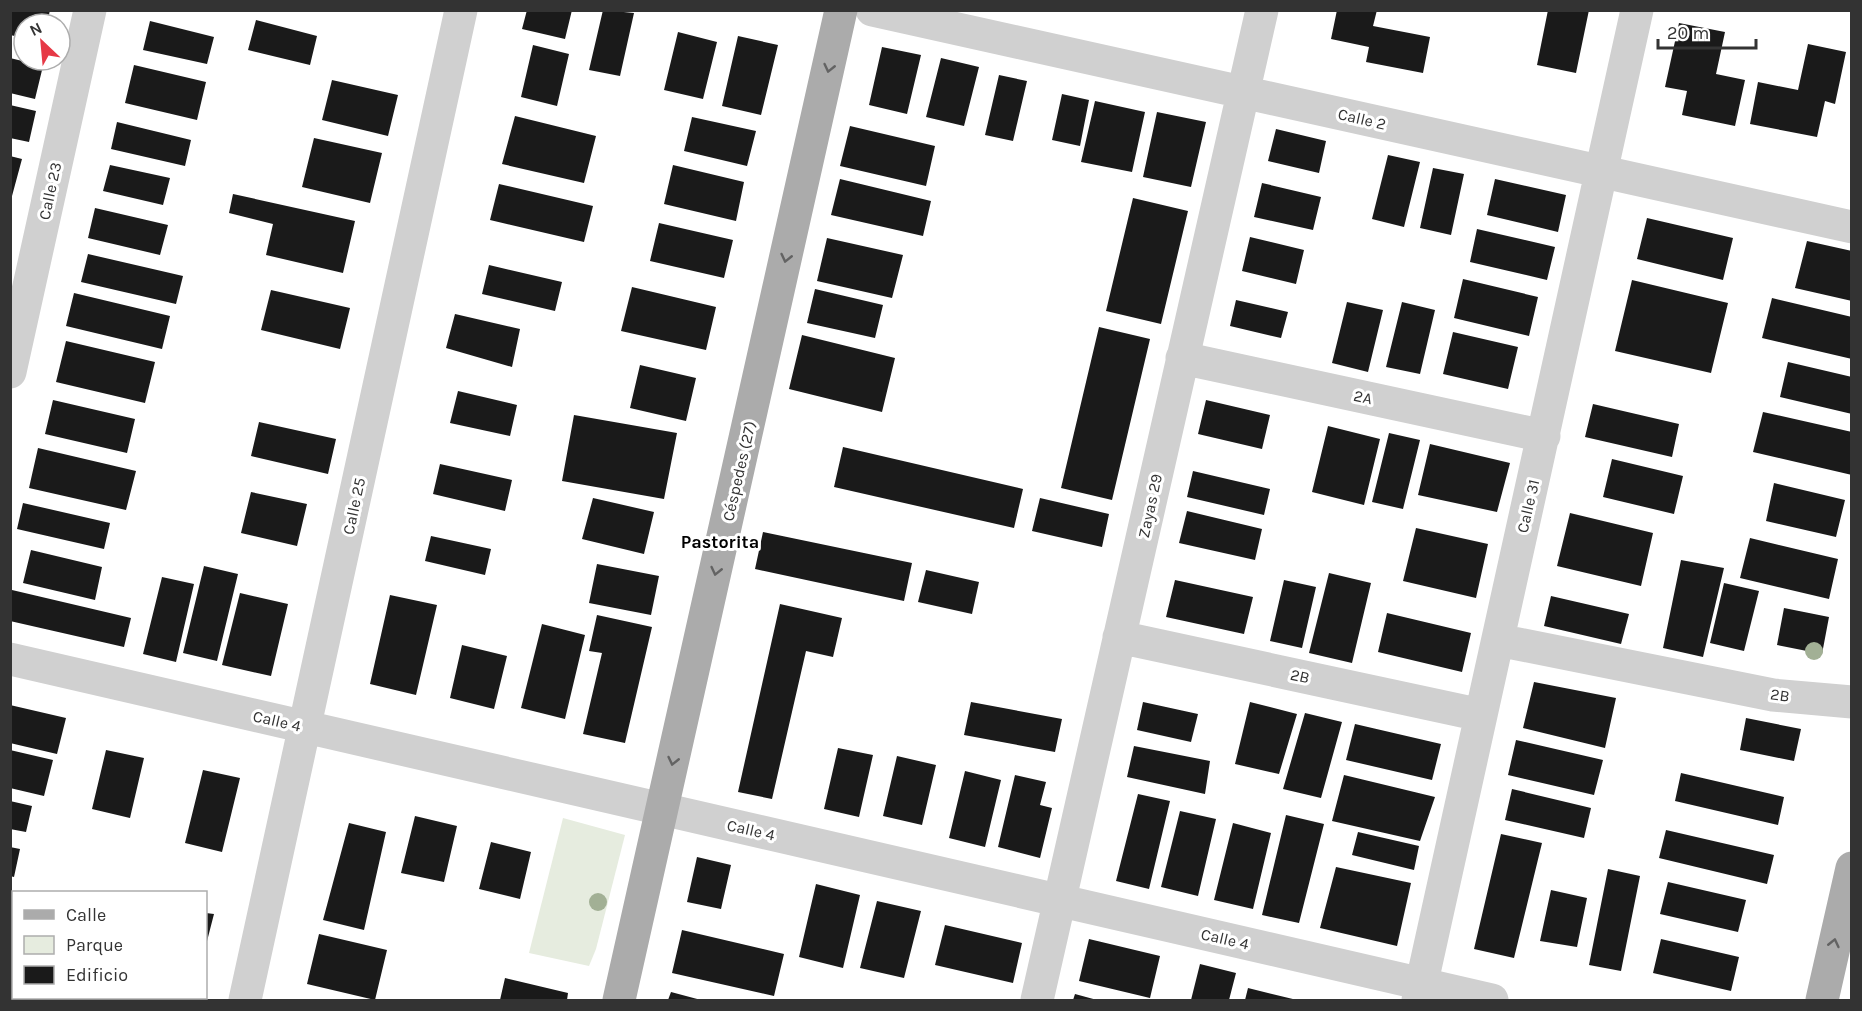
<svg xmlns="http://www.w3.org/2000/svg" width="1862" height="1011" font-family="Karla,sans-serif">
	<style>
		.green { fill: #e6ecdf }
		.building { fill: #1a1a1a }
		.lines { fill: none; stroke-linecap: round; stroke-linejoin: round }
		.street { stroke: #d0d0d0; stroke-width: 33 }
		.primary { stroke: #ababab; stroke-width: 33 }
		.tree { fill: #a2b095 }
		.oneway { stroke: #636363 }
		.labels { text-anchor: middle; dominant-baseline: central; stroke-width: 6; stroke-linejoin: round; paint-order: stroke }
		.street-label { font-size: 16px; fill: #333; stroke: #fff }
		.neighbourhood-label { font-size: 18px; font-weight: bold; fill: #000; stroke: #fff }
	</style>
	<rect width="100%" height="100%" fill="#fff"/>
	<path class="green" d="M563,818L625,835L596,949L589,966L529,953Z"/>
	<path class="building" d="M10,10H50L47,24H24V38L10,35Z
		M527,10H572L565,39L522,29Z
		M603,10L634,13L620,76L589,70Z
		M1337,10H1377L1373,26L1430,37L1423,73L1366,62L1369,47L1331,39Z
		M1548,10H1589L1576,73L1537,65Z
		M256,20L317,36L310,65L248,50Z
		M150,21L214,37L207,64L143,50Z
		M1679,23L1725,32L1716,74L1745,80L1735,126L1682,115L1687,91L1665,87Z
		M678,32L717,42L703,99L664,90Z
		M738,36L778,45L761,115L722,106Z
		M1808,44L1846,52L1835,104L1825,101L1817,137L1750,124L1758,82L1798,90Z
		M533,45L569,54L557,106L521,97Z
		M882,47L921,55L907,114L869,105Z
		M10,58L43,66L35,99L10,93Z
		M941,58L979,67L964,126L926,117Z
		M134,65L206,82L197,120L125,103Z
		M999,75L1027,81L1013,141L985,135Z
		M332,80L398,95L388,136L322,120Z
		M1062,94L1089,100L1080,146L1052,140Z
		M1095,101L1145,112L1132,172L1081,162Z
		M10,105L36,111L29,142L10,138Z
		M1157,112L1206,122L1191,187L1143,177Z
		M515,116L596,136L584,183L502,164Z
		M692,117L756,131L747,166L684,151Z
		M117,122L191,140L185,166L111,149Z
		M850,126L935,146L926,186L840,166Z
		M1276,129L1326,141L1319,173L1268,161Z
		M314,138L382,153L370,203L302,187Z
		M1388,155L1420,162L1404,227L1372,219Z
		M10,156L22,159L12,196H10Z
		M110,165L170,178L163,205L103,191Z
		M673,165L744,182L736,221L664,204Z
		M1433,168L1464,174L1451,235L1420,228Z
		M840,179L931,201L923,236L831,215Z
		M1495,179L1566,195L1558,232L1487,215Z
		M1262,183L1321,197L1313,230L1254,217Z
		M499,184L593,206L584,242L490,220Z
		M233,194L355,221L343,273L266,255L273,224L229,213Z
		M1133,198L1188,211L1161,324L1106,311Z
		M95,208L168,225L160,255L88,238Z
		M1647,218L1733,238L1723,280L1637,259Z
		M659,223L733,240L724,278L650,261Z
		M1477,229L1555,247L1547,280L1470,262Z
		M1250,237L1304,250L1296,284L1242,271Z
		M827,238L903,255L892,298L817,281Z
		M1807,241L1852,251V301L1795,288Z
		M88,254L183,276L176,304L81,282Z
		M489,265L562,282L555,311L482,294Z
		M1463,279L1538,297L1529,336L1454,318Z
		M1632,280L1728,303L1711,373L1615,351Z
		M632,287L716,307L706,350L621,331Z
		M815,289L883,305L875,338L807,323Z
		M271,290L350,308L340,349L261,330Z
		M74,293L170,316L162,349L66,326Z
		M1772,298L1852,317V359L1762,338Z
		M1236,300L1288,312L1281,338L1230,326Z
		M1347,302L1383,310L1368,372L1332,363Z
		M1402,302L1435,310L1420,374L1386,367Z
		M455,314L520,329L512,367L446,348Z
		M1099,327L1150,339L1112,500L1061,488Z
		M1453,332L1518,347L1508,389L1443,374Z
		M802,335L895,358L882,412L789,389Z
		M66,341L155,362L145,403L56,382Z
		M1788,362L1852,377V414L1780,397Z
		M640,365L696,378L686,421L630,408Z
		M458,391L517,405L510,436L450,423Z
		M53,400L135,419L127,453L45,434Z
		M1206,400L1270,415L1262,449L1198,434Z
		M1593,404L1679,424L1672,457L1585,437Z
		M1763,412L1852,432V475L1753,452Z
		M574,415L677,433L664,499L562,481Z
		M259,422L336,439L328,474L251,456Z
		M1328,426L1380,439L1364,505L1312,492Z
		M1389,433L1420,440L1403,509L1372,502Z
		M1430,444L1510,463L1497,512L1418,495Z
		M843,447L1023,489L1014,528L834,487Z
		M38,448L136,471L126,510L29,488Z
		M1612,459L1683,476L1674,514L1603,497Z
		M440,464L512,480L505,511L433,494Z
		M1193,471L1270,489L1264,515L1187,497Z
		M1774,483L1845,500L1836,537L1766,521Z
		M251,492L307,504L297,546L241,533Z
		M593,498L654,512L644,554L582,539Z
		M1040,498L1109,514L1102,547L1032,531Z
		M23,503L110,523L104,549L17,529Z
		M1187,511L1262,529L1255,560L1179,543Z
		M1570,513L1653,533L1641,586L1557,566Z
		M1416,528L1488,544L1476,598L1403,581Z
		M763,532L912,563L904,601L755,569Z
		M431,536L491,549L485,575L425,561Z
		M1750,538L1838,559L1829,599L1740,578Z
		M31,550L102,567L95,600L23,583Z
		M1681,560L1724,568L1703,657L1663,648Z
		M597,564L659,576L651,615L589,603Z
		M204,566L238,574L217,661L183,653Z
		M926,570L979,582L972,614L918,602Z
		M1329,573L1371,583L1352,663L1309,653Z
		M162,577L194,584L176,662L143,654Z
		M1175,580L1253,597L1244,634L1166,617Z
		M1284,580L1316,587L1302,648L1270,641Z
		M1724,583L1759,591L1744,651L1710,643Z
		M12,590L131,618L124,647L10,621Z
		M240,593L288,604L271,676L222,665Z
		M390,595L437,605L416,695L370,684Z
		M1551,596L1629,614L1621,644L1544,626Z
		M780,604L842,618L833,657L806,651L772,799L738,792Z
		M1784,608L1829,617L1822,654L1777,645Z
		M1387,613L1471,633L1462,672L1378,652Z
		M597,615L652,627L625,743L583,734L602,653L589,651Z
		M542,624L585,635L565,719L521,708Z
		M462,645L507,656L494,709L450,698Z
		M1534,682L1616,698L1605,748L1523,728Z
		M971,702L1062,719L1055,752L964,735Z
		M1143,702L1198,714L1191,742L1137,730Z
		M1250,702L1297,714L1279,774L1235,764Z
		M10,705L66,718L57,754L10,743Z
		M1305,713L1342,722L1321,798L1283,789Z
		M1746,718L1801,729L1794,761L1740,750Z
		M1355,724L1441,744L1432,780L1346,760Z
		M1516,740L1603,760L1594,795L1508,775Z
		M1134,746L1210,761L1205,794L1127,777Z
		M838,748L873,755L859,817L824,809Z
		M10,750L53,760L44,796L10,788Z
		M106,750L144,758L130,818L92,809Z
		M897,756L936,765L922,825L883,816Z
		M203,770L240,778L222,852L185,843Z
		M965,771L1001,780L985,847L949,838Z
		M1681,773L1784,797L1778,825L1675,801Z
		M1015,775L1046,782L1040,805L1052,808L1040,858L998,847Z
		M1344,775L1435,797L1420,841L1332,821Z
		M1512,789L1591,808L1584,838L1505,820Z
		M1138,794L1170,801L1149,889L1116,881Z
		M10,801L32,806L26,832L10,829Z
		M1180,811L1216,819L1198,896L1161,887Z
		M1286,815L1324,824L1299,923L1262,915Z
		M415,816L457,826L444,882L401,873Z
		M349,823L386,832L364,930L323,920Z
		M1233,823L1271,833L1253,909L1214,900Z
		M1666,830L1774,855L1767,884L1659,858Z
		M1358,832L1419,846L1414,870L1352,855Z
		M1501,834L1542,843L1514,958L1474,949Z
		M491,842L531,852L520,899L479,889Z
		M10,847L20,849L14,877L10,876Z
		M697,857L731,865L721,909L687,902Z
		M1336,867L1411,883L1397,946L1320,928Z
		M1608,869L1640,876L1621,971L1589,965Z
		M1668,882L1746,900L1738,932L1660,914Z
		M816,884L860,895L843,968L799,957Z
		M1551,890L1587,898L1577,947L1540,941Z
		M10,894L14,895V936H10Z
		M877,901L921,911L904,978L860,968Z
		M206,913L214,914L206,945Z
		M945,925L1022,943L1013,983L935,965Z
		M682,930L784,954L774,996L672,973Z
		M319,934L387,950L375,1000L307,984Z
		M1089,939L1160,956L1150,998L1079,981Z
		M1661,939L1739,957L1731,991L1653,973Z
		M1200,964L1236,973L1229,1000H1191Z
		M505,978L568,993L567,1000H500Z
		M1248,988L1297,1000H1245Z
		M671,992L701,1000H668Z
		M1075,994L1097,1000H1073Z
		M157,998H181L180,1000Z"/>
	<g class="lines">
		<path class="street" d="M872,10L1852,227
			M1182,358L1544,436
			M10,372L90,10
			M1119,637L1481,715
			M1498,640L1773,695L1852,702
			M10,659L1492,1000
			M245,1000L461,10
			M1037,1000L1262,10
			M1418,1000L1637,10"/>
		<path class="primary" d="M619,1000L841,10
			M1822,1000L1852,868"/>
	</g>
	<g class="tree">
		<circle cx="1814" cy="651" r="9"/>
		<circle cx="598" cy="902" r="9"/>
	</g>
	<defs><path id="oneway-chevron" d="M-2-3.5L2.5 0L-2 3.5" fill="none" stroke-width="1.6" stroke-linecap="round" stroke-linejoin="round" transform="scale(1.5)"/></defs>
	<g class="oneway">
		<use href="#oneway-chevron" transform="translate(829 68) rotate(103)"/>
		<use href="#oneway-chevron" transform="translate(786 258) rotate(103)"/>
		<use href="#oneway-chevron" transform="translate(716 571) rotate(103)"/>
		<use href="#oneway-chevron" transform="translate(673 761) rotate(103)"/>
		<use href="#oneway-chevron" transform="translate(1834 943) rotate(-77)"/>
	</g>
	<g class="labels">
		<g class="street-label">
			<text transform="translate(1362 119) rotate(13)">Calle 2</text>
			<text transform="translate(50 191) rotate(-78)">Calle 23</text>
			<text transform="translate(1363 397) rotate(12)">2A</text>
			<text transform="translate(739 471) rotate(-77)">Céspedes (27)</text>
			<text transform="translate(354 506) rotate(-78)">Calle 25</text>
			<text transform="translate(1150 506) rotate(-78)">Zayas 29</text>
			<text transform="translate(1528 506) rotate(-77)">Calle 31</text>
			<text transform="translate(1300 676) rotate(12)">2B</text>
			<text transform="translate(1780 695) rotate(7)">2B</text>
			<text transform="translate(277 721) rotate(13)">Calle 4</text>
			<text transform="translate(751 830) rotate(13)">Calle 4</text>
			<text transform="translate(1225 939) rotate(13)">Calle 4</text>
		</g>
		<g class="neighbourhood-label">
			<text x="720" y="542">Pastorita</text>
		</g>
	</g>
	<rect width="1862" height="1011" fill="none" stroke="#333333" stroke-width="24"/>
	<rect x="12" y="891" width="195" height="108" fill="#ffffff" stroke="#adadad" stroke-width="1.5"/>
	<rect x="24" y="910" width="30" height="9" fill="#ababab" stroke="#adadad" stroke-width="1.5"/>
	<text x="66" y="921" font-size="18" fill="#333333">Calle</text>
	<rect x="24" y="936" width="30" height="18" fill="#e6ecdf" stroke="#adadad" stroke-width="1.5"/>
	<text x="66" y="951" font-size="18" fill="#333333">Parque</text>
	<rect x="24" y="966" width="30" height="18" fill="#1a1a1a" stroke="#adadad" stroke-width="1.5"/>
	<text x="66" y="981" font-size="18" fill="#333333">Edificio</text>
	<g transform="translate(42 42) rotate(334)"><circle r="28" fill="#ffffff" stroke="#adadad" stroke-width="1.5"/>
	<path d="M0-4.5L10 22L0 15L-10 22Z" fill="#e63946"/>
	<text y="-9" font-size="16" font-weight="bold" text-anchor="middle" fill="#333333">N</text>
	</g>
	<path d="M1658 39v9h98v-9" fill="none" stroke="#333333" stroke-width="3"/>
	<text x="1667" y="39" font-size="18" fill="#333333" stroke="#ffffff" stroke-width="4.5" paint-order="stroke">20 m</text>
</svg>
